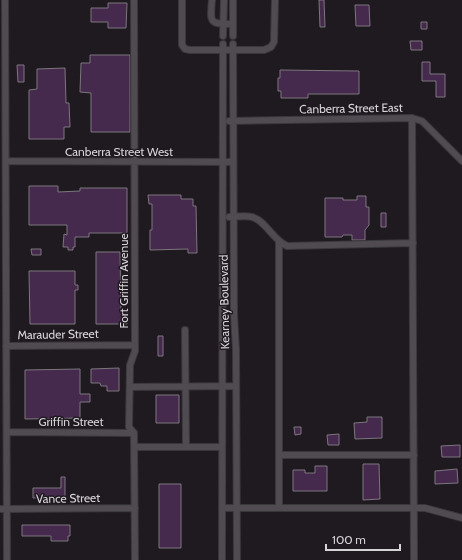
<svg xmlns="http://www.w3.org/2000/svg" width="462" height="560" font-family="Cabin,sans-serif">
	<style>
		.building { fill: #462a4e; stroke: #7c767d }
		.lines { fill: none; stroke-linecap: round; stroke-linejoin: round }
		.minor-casing { stroke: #3a373b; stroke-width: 8 }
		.minor { stroke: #504b51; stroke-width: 6 }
		.labels { text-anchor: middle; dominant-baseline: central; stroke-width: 3; stroke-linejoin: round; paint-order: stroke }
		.street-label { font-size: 12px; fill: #d6d3d7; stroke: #1f1a20 }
	</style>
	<rect width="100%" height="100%" fill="#1f1a20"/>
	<path class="building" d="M319,0H324L325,27H320Z
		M108,3H127L126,28H108V22H91V8H108Z
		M355,5H369L370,26H356Z
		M421,22H427V29H421Z
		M410,41H422V50H411Z
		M90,55H130V132H91V93L80,92L81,63H90Z
		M422,62H430V74H445V97H436V81H422Z
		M17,65H24V82H18Z
		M65,68L66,103H69L70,127H64V139H29V90L37,89V69Z
		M280,70L359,71V94H308V98H281V91H278V78H280Z
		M29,186H58V192L80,191V188H127V233H89V237H75V247H73V250H68V247H63L64,234L67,235V225H29Z
		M148,195H181V199H193V206H196L197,253H188V249L150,250V230H152V204H149Z
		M357,196H366V207H369V225L365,230V240H352V235H343L342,237H325V198H343V200H357Z
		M381,213H386V227H381Z
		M31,249H41V255H32Z
		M96,252H120L121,311H127V324H96Z
		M29,271H75V285H78V290H75V324H30Z
		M158,336H163V356H158Z
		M119,368V391H107V386H101L100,383H91V369Z
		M80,369V394H90V402H80V418L25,419V370Z
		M156,395H179V423H156Z
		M367,417H382V438L355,439L354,423L367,422Z
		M294,427H301V434L295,435Z
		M339,434V445H328L327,435Z
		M460,445V457H442L441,446Z
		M363,464H379L380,499L363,500Z
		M315,466H327V491H293V470H305V473H315Z
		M457,469L458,483L435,484V471Z
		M61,477H65V500H61V497L33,498V488H61Z
		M159,484H181V548H159Z
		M22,525H70V536H68V541H51V536H22Z"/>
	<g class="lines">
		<defs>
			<path id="minor" d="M5,0L7,560
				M134,0L135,351L130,365L129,427L134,433L135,560
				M182,0V45L185,49L190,50H264L271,47L274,42L275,0
				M212,0C210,23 209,24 233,24
				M223,36L224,0
				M233,36V0
				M233,44L234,315L236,350L237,560
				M412,118L414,560
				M229,121L412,118L422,121L462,161
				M6,161L233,162
				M229,217C236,217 245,215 252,217C265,220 273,240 287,246L413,243
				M279,241V508
				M185,330L186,447
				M6,346L135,345
				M130,387L236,386
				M7,432L134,433
				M135,447H222
				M279,455H414
				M222,508H425L462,518
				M0,509L135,508
				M222,560L223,44"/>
		</defs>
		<use href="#minor" class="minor-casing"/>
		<use href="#minor" class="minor"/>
	</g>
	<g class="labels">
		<g class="street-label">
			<text transform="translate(351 108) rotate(-1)">Canberra Street East</text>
			<text x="119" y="151">Canberra Street West</text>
			<text transform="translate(123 281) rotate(-90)">Fort Griffin Avenue</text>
			<text transform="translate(224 302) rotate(-91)">Kearney Boulevard</text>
			<text transform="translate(58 334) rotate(-1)">Marauder Street</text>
			<text x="71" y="421">Griffin Street</text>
			<text transform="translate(68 498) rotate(-1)">Vance Street</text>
		</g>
	</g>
	<path d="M326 544v6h74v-6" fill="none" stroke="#d6d3d7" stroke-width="2"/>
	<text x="332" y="544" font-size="12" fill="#d6d3d7" stroke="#1f1a20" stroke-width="3" paint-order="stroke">100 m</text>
</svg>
